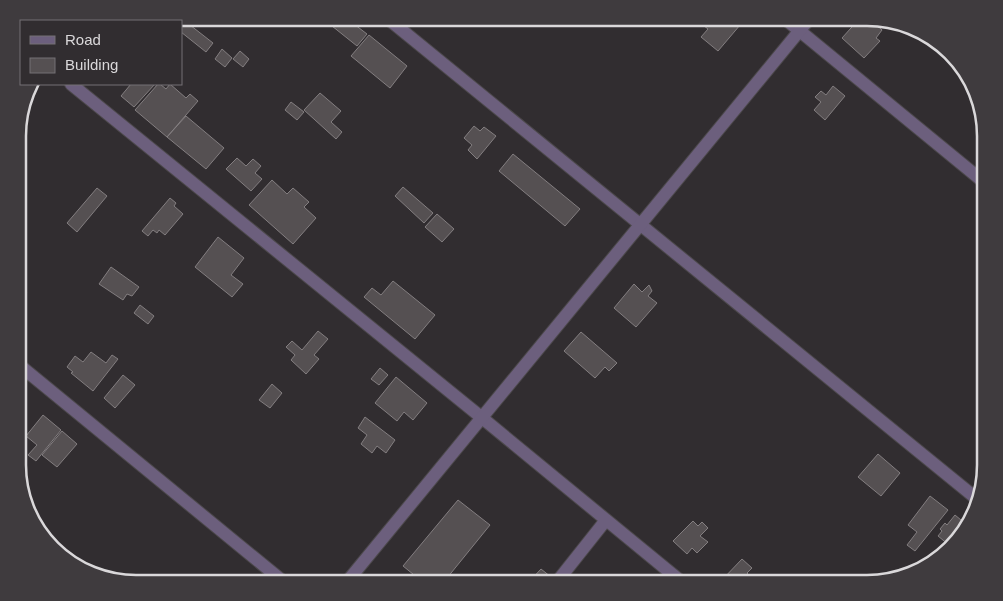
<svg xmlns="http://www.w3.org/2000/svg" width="1003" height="601" font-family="Arial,sans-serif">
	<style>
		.building { fill: #555052; stroke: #837e80 }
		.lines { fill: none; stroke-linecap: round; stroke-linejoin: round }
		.minor-casing { stroke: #4c484b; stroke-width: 14 }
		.tertiary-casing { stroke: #4c484b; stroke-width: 14 }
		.minor { stroke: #6c5f7d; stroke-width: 12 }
		.tertiary { stroke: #6c5f7d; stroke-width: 12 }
		.rim { fill: none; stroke: #dad8da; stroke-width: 2.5 }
	</style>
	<rect width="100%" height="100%" fill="#312d30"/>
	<path class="building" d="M181,18L213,43L206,52L181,32V21H178Z
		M335,18H346L367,34L357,46L332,26L337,19Z
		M694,18H746L718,51L701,37L708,29Z
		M860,18H869L882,30L876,38L880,41L864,58L842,38Z
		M369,35L407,66L390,88L351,56Z
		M222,49L232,58L225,67L215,59Z
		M240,51L249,59L243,67L233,59Z
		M131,84H155L134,107L121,96Z
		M158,84H160L166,89L170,84L186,98L190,94L198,101L167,137L135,110Z
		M833,86L845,96L825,120L814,110L821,102L815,97L821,91L826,95Z
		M320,93L341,111L331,122L342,132L336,139L304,110Z
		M291,102L304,112L297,120L285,110Z
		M186,116L224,148L206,169L167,137Z
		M474,126L480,131L484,127L496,136L477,159L468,150L472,145L464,138Z
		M513,154L580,209L565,226L499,171Z
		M237,158L246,166L253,159L261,166L255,173L262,179L251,191L226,169Z
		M272,180L287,194L293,188L309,202L304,207L316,218L293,244L249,205Z
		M403,187L433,213L424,223L395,196Z
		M97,188L107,196L77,232L67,223Z
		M170,198L176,203L174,206L183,214L165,235L159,230L157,233L153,230L148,236L142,231Z
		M437,214L454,229L442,242L425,227Z
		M218,237L244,258L231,275L243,284L232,297L195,267Z
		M111,267L139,287L132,296L127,294L123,300L99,284Z
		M22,278L26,281L21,287L27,292L18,302V282Z
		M393,281L435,315L415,339L364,297L372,288L381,295Z
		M634,284L642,292L649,285L652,291L648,296L657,303L636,327L614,308Z
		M18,303L25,308L20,314L18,313Z
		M140,305L154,316L148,324L134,313Z
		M318,331L328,339L314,355L319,359L306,374L291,360L295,355L286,347L292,341L302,350Z
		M581,332L617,363L609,371L605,367L595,378L564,351Z
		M91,352L106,363L112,355L118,359L93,391L71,373L73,372L67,367L75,356L83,362Z
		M380,368L388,375L379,385L371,379Z
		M123,375L135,385L115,408L104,398Z
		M396,377L427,403L413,420L404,412L397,421L375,403Z
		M272,384L282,393L270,408L259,400Z
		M43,415L61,430L36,461L28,455L37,445L26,436Z
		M365,417L395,440L386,453L377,446L372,453L361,444L367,435L358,428Z
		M62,431L77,444L57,467L42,455Z
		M878,454L900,473L881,496L858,477Z
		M930,496L948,510L915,551L907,545L917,532L908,525Z
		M458,500L490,525L447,578L453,583H424L403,566Z
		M955,515L967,525L949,545L938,536L942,531L940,529L945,523L947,525Z
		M693,521L698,526L702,522L708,528L700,536L708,542L697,553L692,548L687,554L673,541Z
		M742,559L752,568L747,573L754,580L751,583H724L721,581Z
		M541,569L551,577L546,583H528Z"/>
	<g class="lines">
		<defs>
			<path id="minor" d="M387,18L977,499
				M784,18L985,183
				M71,84L481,417L683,583
				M18,364L285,583
				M556,583L606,520"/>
			<path id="tertiary" d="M346,583L810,18"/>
		</defs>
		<use href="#minor" class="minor-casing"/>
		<use href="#tertiary" class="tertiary-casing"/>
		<use href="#minor" class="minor"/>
		<use href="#tertiary" class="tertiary"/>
	</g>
	<path d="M0 0H1003V601H0ZM136 26H867A110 110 0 0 1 977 136V465A110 110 0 0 1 867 575H136A110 110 0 0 1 26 465V136A110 110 0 0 1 136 26Z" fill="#3f3b3e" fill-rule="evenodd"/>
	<path class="rim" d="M136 26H867A110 110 0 0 1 977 136V465A110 110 0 0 1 867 575H136A110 110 0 0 1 26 465V136A110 110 0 0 1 136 26Z"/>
	<rect x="20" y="20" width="162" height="65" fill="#312d30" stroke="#757174"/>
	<rect x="30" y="36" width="25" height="8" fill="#6c5f7d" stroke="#757174"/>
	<text x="65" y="45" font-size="15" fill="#dad8da">Road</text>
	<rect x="30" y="58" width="25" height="15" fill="#555052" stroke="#757174"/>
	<text x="65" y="70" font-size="15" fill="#dad8da">Building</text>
</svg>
